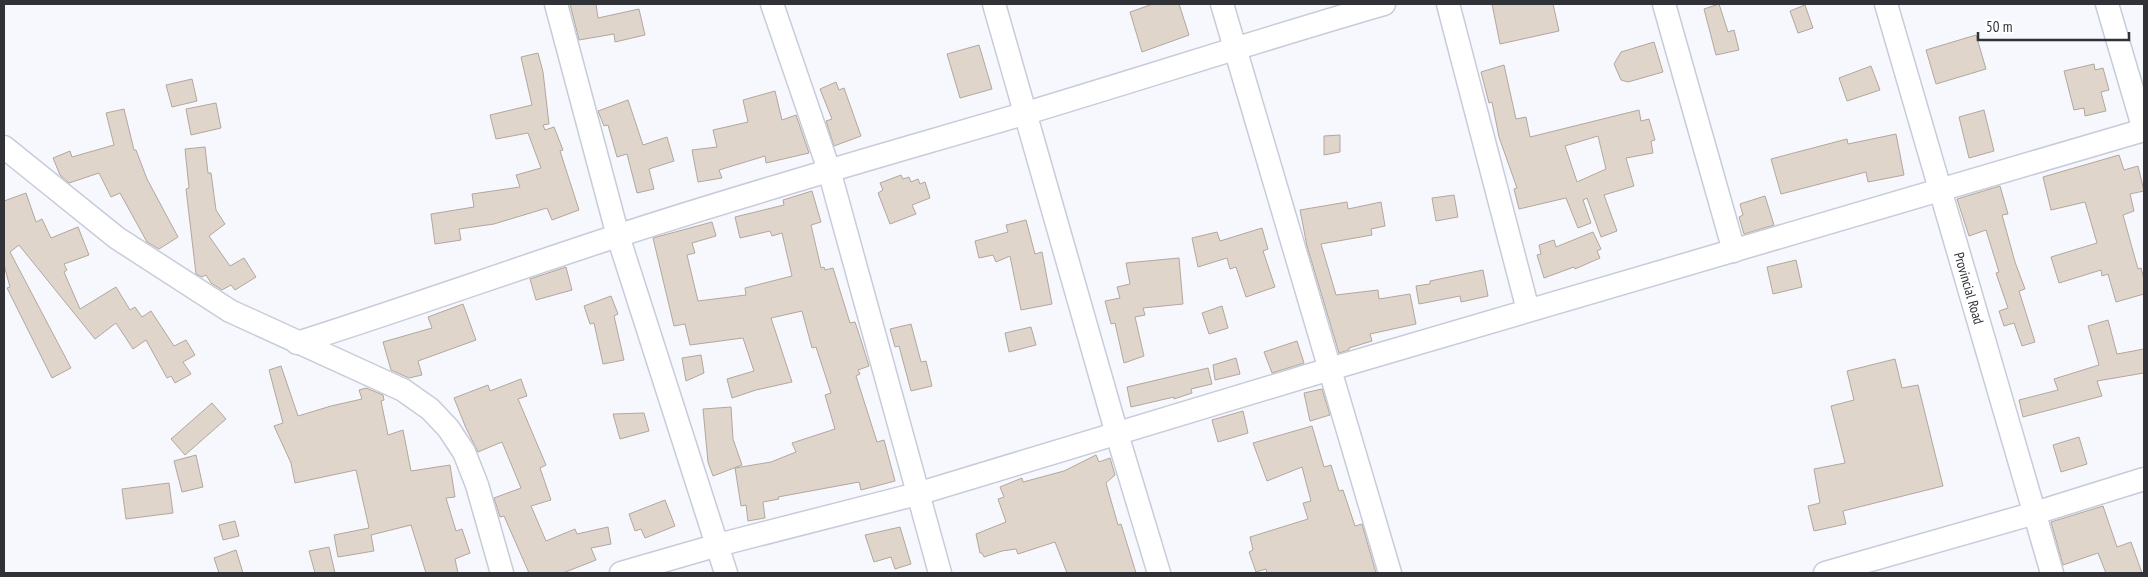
<svg xmlns="http://www.w3.org/2000/svg" width="2148" height="577" font-family="'PT Sans Narrow',sans-serif">
	<style>
		.building { fill: #e0d5ca; stroke: #b3a79d; fill-rule: evenodd }
		.lines { fill: none; stroke-linecap: round; stroke-linejoin: round }
		.minor-casing { stroke: #c8ccda; stroke-width: 25 }
		.minor { stroke: #fff; stroke-width: 22 }
		.labels { text-anchor: middle; dominant-baseline: central; stroke-width: 4.5; stroke-linejoin: round; paint-order: stroke }
		.street-label { font-size: 14px; fill: #313238; stroke: #fff }
	</style>
	<rect width="100%" height="100%" fill="#f6f8fe"/>
	<path class="building" d="M570,4H596L598,18L639,9L645,35L615,42L614,34L579,40Z
		M1153,4H1179L1189,35L1142,52L1130,12Z
		M1492,4H1553L1559,31L1500,44Z
		M1719,4L1728,32L1734,30L1739,50L1716,55L1704,9Z
		M1805,5L1813,28L1798,33L1790,11Z
		M1976,35L1986,69L1936,84L1926,50Z
		M1654,42L1663,72L1628,82L1621,80L1614,64L1621,52Z
		M979,45L992,89L960,98L947,54Z
		M538,53L543,72L549,124L543,125L545,130L554,127L563,150L560,151L579,210L552,220L547,208L494,224L459,229L461,240L435,244L431,214L474,207L472,194L520,187L516,175L541,168L528,133L496,139L490,115L532,105L521,57Z
		M2094,64L2095,70L2103,68L2109,90L2101,92L2106,111L2085,116L2084,108L2074,110L2064,71Z
		M1504,65L1516,119L1526,117L1530,137L1639,110L1641,121L1649,119L1655,140L1651,141L1653,153L1626,158L1634,186L1604,195L1617,231L1601,237L1587,198L1583,200L1591,223L1578,228L1566,198L1519,209L1514,189L1517,188L1499,137L1492,102L1489,103L1481,72ZM1598,136L1606,169L1577,182L1565,146Z
		M1871,66L1880,90L1847,101L1839,78Z
		M192,79L197,101L172,107L166,85Z
		M836,82L839,90L844,88L861,136L834,146L826,121L832,119L820,89Z
		M775,91L782,120L796,115L809,153L766,163L765,156L719,170L722,178L698,182L692,150L717,147L713,130L748,122L743,100Z
		M628,100L643,145L667,137L674,161L649,169L654,189L637,193L627,154L617,157L608,125L604,126L598,111Z
		M216,103L221,128L191,135L186,109Z
		M124,109L134,150H136L147,179L178,237L159,249L147,242L120,193L111,197L99,173L69,183L60,175L53,158L70,151L72,157L114,145L106,113Z
		M1984,110L1994,151L1969,158L1959,117Z
		M1896,134L1904,175L1868,182L1866,172L1781,194L1771,159L1847,139L1848,144Z
		M1340,135V152L1324,155V136Z
		M205,147L208,173H211L216,210L225,224L209,236L230,266L244,258L256,277L235,290L231,285L222,290L211,283L206,275L202,277L196,274L186,189L189,188L185,149Z
		M2119,155L2124,170L2138,166L2144,191L2130,194L2134,211L2123,215L2138,269L2141,268L2144,279V294L2116,302L2108,274L2102,276L2101,270L2059,283L2051,257L2097,243L2085,202L2051,210L2043,177Z
		M901,175L903,179L909,177L911,182L918,179L920,184L925,182L930,198L912,205L916,214L890,224L878,193L883,190L880,183Z
		M2000,186L2008,214L2002,215L2015,262L2025,289L2019,291L2035,342L2022,346L2014,323L2004,326L1999,311L2008,308L1996,273L1999,272L1986,230L1969,236L1957,199Z
		M812,191L821,222L811,225L821,268L824,267L825,270L833,268L850,323L855,322L860,337L869,366L858,370L860,374L856,376L877,442L884,440L895,481L861,490L859,482L778,497L779,499L763,502L765,518L748,521L746,505L741,506L735,468L771,462L796,452L792,443L835,429L825,395L831,393L816,347L812,348L802,311L771,318L792,382L756,390L732,398L727,379L754,371L743,338L690,345L685,324L674,326L653,238L712,222L716,236L692,243L695,253L687,255L698,301L746,295L745,288L792,276L782,233L772,236L770,231L740,238L735,217L784,205L783,200Z
		M26,193L36,222L42,219L51,238L78,227L89,255L64,264L67,270L64,272L80,309L116,287L130,310L135,307L142,317L151,311L174,346L186,340L195,355L183,362L191,374L175,383L171,376L167,378L146,340L133,349L116,323L95,339L19,245L10,252L71,368L52,378L7,288L10,287L4,265V201Z
		M1454,195L1458,217L1436,221L1432,198Z
		M1765,196L1774,225L1744,234L1739,217L1743,215L1740,204Z
		M1347,202L1348,209L1381,202L1385,226L1371,229L1372,235L1321,244L1336,295L1378,290L1379,299L1410,294L1416,324L1370,334L1372,341L1349,348V350L1339,353L1307,246L1300,210Z
		M1026,220L1035,254L1042,252L1052,304L1021,310L1010,256L996,262L993,255L979,258L975,241L1008,232L1006,225Z
		M1262,228L1268,249L1263,251L1275,287L1246,297L1236,267L1230,269L1227,258L1198,267L1192,238L1217,232L1220,241Z
		M1593,232L1601,249L1597,251L1600,258L1575,269L1574,267L1544,278L1537,255L1541,254L1539,245L1554,240L1556,247Z
		M1179,258L1183,304L1143,308L1145,315L1135,317L1144,356L1124,363L1115,323L1111,324L1105,301L1120,298L1117,287L1130,284L1126,263Z
		M1796,260L1802,287L1773,294L1767,267Z
		M566,267L572,290L536,300L530,279Z
		M1483,270L1488,296L1461,302L1460,296L1419,304L1416,286L1430,284V281Z
		M611,296L618,314L614,316L624,360L603,364L594,323L590,324L584,306Z
		M463,304L476,340L418,361L422,375L409,378L391,370L383,342L432,328L428,317Z
		M1222,306L1228,328L1209,334L1202,313Z
		M2108,320L2117,354L2144,349V373L2097,381L2102,396L2023,417L2019,400L2058,390L2054,379L2099,365L2088,326Z
		M911,324L921,362L926,361L932,386L911,391L899,346L895,347L890,329Z
		M1031,327L1036,345L1009,352L1005,333Z
		M1297,341L1304,363L1272,373L1264,352Z
		M701,355L704,373L686,381L682,358Z
		M1236,358L1240,374L1215,380L1213,365Z
		M1895,359L1902,388L1918,385L1943,486L1843,511L1846,524L1814,531L1808,506L1820,503L1814,469L1845,463L1831,406L1854,400L1847,371Z
		M281,366L298,416L331,406L362,399L359,390L366,388L383,395L384,400L381,401L388,435L403,430L411,471L450,465L455,497L446,498L456,531L462,529L470,553L455,559L458,573H426L411,525L371,535L374,551L338,557L334,535L369,528L356,470L295,483L291,463L274,426L283,423L269,370Z
		M1208,368L1212,384L1191,389L1192,393L1174,399V397L1131,407L1127,387Z
		M521,379L527,396L518,399L546,465L540,468L551,500L531,506L546,541L575,529L577,534L608,527L611,544L591,548L596,560L563,573H529L504,516L500,517L494,498L521,488L502,442L478,452L466,428L454,398L488,385L490,391Z
		M1322,389L1330,415L1310,421L1304,393Z
		M212,403L226,419L185,455L171,439Z
		M731,407L733,439L742,465L713,476L708,462L703,409Z
		M1243,411L1248,433L1218,442L1212,420Z
		M644,413L649,431L620,439L613,414Z
		M1312,426L1324,467L1331,465L1339,491L1343,490L1355,526L1362,524L1376,573H1267L1266,569L1256,572L1249,552L1253,550L1250,537L1308,519L1303,503L1311,501L1302,467L1267,481L1253,443Z
		M2079,437L2087,464L2061,472L2053,445Z
		M196,455L203,487L182,492L174,461Z
		M1096,455L1099,462L1110,458L1115,475L1106,483L1118,525L1121,524L1136,573H1067L1055,542L1018,554L1016,549L1002,551L984,557L982,553H980L976,534L1006,522L998,499L1004,497L1000,487L1022,478L1023,482L1064,471Z
		M169,483L173,513L126,519L122,489Z
		M665,500L675,526L645,538L641,529L635,531L629,514Z
		M2103,506L2117,547L2131,542L2142,573H2106L2098,553L2063,565L2051,522Z
		M235,521L239,536L223,540L219,525Z
		M900,527L911,564L895,569L891,557L874,562L865,535Z
		M329,547L335,573H315L309,551Z
		M236,550L243,573H219L214,558Z"/>
	<g class="lines">
		<defs>
			<g id="minor">
				<path d="M556,4L618,236L726,573"/>
				<path d="M772,4L829,170L940,573"/>
				<path d="M994,4L1117,434L1159,573"/>
				<path d="M1222,4L1390,573"/>
				<path d="M1448,4L1528,310"/>
				<path d="M1664,4L1734,251"/>
				<path id="s1" d="M1886,4L2052,573"/>
				<path d="M2107,4L2144,130"/>
				<path d="M4,147L117,238L230,311L403,390L430,409L448,428L464,452L477,485L502,573"/>
				<path d="M297,343C404,309 510,271 617,236C751,192 887,154 1023,114C1143,78 1263,39 1384,4"/>
				<path d="M621,573L718,545L917,494L1330,369L2144,130"/>
				<path d="M1825,573L2035,513L2144,479"/>
			</g>
		</defs>
		<use href="#minor" class="minor-casing"/>
		<use href="#minor" class="minor"/>
	</g>
	<g class="labels">
		<g class="street-label">
			<text stroke="none"><textPath href="#s1" startOffset="296">Provincial Road</textPath></text>
		</g>
	</g>
	<rect width="2148" height="577" fill="none" stroke="#313238" stroke-width="10"/>
	<path d="M1978 32v8h151v-8" fill="none" stroke="#313238" stroke-width="2.5"/>
	<text x="1986" y="32" font-size="15" fill="#313238" stroke="#ffffff" stroke-width="4" paint-order="stroke">50 m</text>
</svg>
